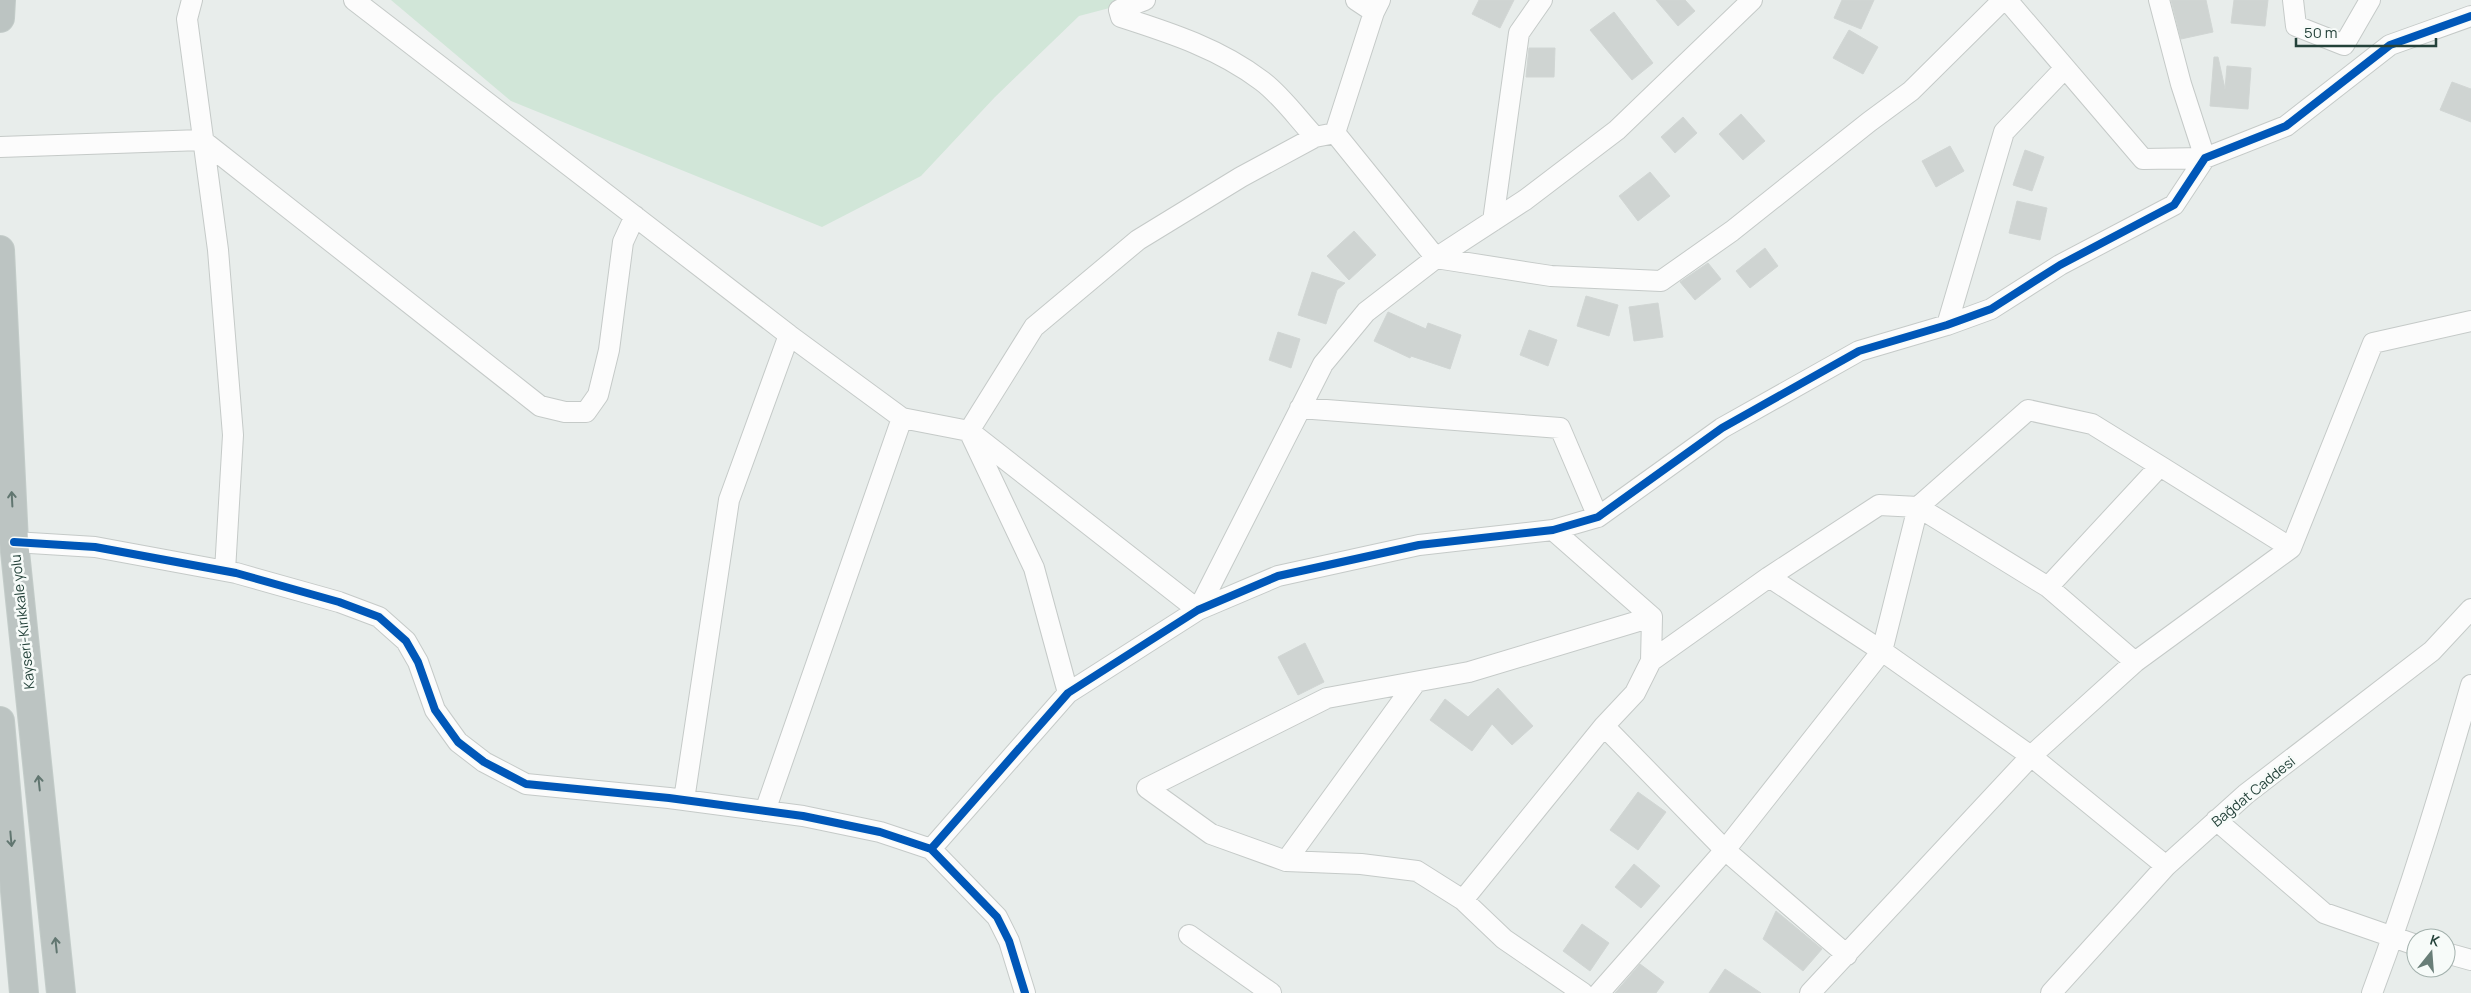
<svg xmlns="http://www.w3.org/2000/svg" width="2471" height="993" font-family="Manrope,sans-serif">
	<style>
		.green { fill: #d1e6d8 }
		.building { fill: #cfd4d2; stroke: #d1d6d4 }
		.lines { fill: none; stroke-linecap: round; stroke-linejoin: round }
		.minor-casing { stroke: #c5cac8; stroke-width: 22 }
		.highway-casing { stroke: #c3ccc9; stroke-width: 30 }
		.minor { stroke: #fcfcfc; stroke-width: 20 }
		.highway { stroke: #bcc4c2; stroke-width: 28 }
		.cycleway-casing { stroke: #f7fbf9; stroke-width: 11 }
		.cycleway { stroke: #0057b8; stroke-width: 8 }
		.oneway { stroke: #617670 }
		.labels { text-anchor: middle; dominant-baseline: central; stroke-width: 5; stroke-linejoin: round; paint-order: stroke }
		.street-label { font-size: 14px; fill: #24423a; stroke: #f7fbf9 }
	</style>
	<rect width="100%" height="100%" fill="#e8edeb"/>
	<path class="green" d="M391,0H1140L1079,16L995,97L921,176L822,227L511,101Z"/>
	<path class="building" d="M1479,0H1514L1500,28L1472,14Z
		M1656,0H1685L1695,11L1678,26Z
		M1842,0H1874L1861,29L1834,18Z
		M2171,0H2206L2213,32L2181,39Z
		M2234,0H2268L2265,26L2231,23Z
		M1614,12L1653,63L1632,80L1590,30Z
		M1849,30L1878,47L1863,74L1833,58Z
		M1529,48H1555L1554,77H1526Z
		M2214,57H2218L2225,89L2227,66L2251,68L2248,109L2210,106Z
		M2452,82L2471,89V122L2440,110Z
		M1741,114L1765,141L1743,160L1719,134Z
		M1683,117L1697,133L1675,153L1661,137Z
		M1950,146L1964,171L1936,187L1922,161Z
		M2025,150L2044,157L2032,191L2013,185Z
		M1650,172L1670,196L1638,221L1619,196Z
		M2017,201L2047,208L2040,240L2009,233Z
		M1354,231L1376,255L1349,280L1327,256Z
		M1765,248L1778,266L1750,288L1736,271Z
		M1708,263L1721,279L1695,300L1680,282Z
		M1312,272L1345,283L1337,290L1326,324L1298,315Z
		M1586,296L1618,305L1609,336L1577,326Z
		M1658,303L1663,337L1634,341L1629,307Z
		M1388,312L1426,329L1428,323L1461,335L1450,369L1411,356L1410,358L1374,341Z
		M1529,330L1557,340L1548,366L1520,355Z
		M1278,332L1300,339L1291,368L1269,360Z
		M1305,643L1324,682L1298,695L1278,657Z
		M1498,688L1533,726L1512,745L1492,724L1472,751L1430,720L1445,699L1468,717Z
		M1638,792L1666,812L1638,850L1610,830Z
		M1634,864L1660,886L1641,908L1615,887Z
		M1776,911L1822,949L1803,971L1763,939Z
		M1582,924L1609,943L1590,971L1563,951Z
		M1640,964L1664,982L1656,993H1615Z
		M1725,969L1761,993H1709Z"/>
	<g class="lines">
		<defs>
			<path id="minor" d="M192,0L187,19L218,250L233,435L225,571
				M354,0L789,335L902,418L969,431L1034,568L1068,693
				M1145,0L1119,10L1121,17C1171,33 1220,49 1262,81C1282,96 1298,119 1315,137
				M1356,0L1374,12
				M2007,0L2143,159L2205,158L2181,84L2159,0
				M2293,0L2296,26L2344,45L2370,0
				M1335,133L1436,258L1551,276L1661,281L1732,231L1869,122L1911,91L2003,0
				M1335,133L1374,12L1380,0
				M0,147L202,140L540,406L565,412H586L598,395L609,350L623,242L635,216
				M1493,221L1519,33L1542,0
				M1947,325L2004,132L2064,69
				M1300,408L1560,428L1598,517
				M14,542L95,547L236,573L339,602L379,617L406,641L418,662L435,710L458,742L484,762L526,784L669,798L803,816L880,832L931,849L997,917L1009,941L1025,993
				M1769,577L1882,651L2031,756L2166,866
				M2048,587L2160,466L2291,548
				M1198,610L1323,364L1366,312L1436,258L1525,200L1617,130L1752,0
				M1198,610L969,431L1034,327L1138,240L1241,177L1315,137L1335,133
				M1651,661L1769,577L1879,505L1918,507L2028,410L2092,424L2160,466
				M684,800L729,500L789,335
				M765,811L902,418
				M2216,820L2324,913L2416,945
				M931,849L1068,693L1198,610L1278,576L1419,545L1553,530L1598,517L1722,428L1859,351L1947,325L1991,309L2060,265L2174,205L2205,158L2286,126L2390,45L2471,16
				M1286,861L1416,682
				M1463,900L1604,726L1635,693L1651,661L1652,617L1553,530
				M1189,935L1271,993
				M2446,953L2471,960
				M1847,955L1725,850L1882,651L1918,507L2048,587L2135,662
				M1583,993L1504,939L1463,900L1417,871L1361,864L1286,861L1211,834L1147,788L1327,698L1469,672L1652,617
				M1599,993L1725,850L1604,726
				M1810,993L2031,756L2135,662L2291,548L2373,343L2471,321
				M2051,993L2166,866L2246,794L2432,651L2471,609
				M2372,993C2410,892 2441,789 2471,685"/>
			<path id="highway" d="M0,18L1,0
				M0,250L14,542L61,993
				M0,721L24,993"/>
		</defs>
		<use href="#minor" class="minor-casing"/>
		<use href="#highway" class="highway-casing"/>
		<use href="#minor" class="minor"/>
		<use href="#highway" class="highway"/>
		<defs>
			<path id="cycleway" d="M14,542L95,547L236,573L339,602L379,617L406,641L418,662L435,710L458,742L484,762L526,784L669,798L803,816L880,832L931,849L997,917L1009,941L1025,993
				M931,849L1068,693L1198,610L1278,576L1419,545L1553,530L1598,517L1722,428L1859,351L1947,325L1991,309L2060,265L2174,205L2205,158L2286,126L2390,45L2471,16"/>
		</defs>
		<use href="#cycleway" class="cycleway-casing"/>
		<use href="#cycleway" class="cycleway"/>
	</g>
	<defs><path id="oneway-shaft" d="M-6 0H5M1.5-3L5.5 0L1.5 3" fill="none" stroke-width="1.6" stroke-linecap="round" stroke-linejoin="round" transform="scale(1.25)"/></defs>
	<g class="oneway">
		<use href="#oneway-shaft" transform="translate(12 499) rotate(-93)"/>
		<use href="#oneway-shaft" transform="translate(39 783) rotate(-96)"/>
		<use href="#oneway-shaft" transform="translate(11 839) rotate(85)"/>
		<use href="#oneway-shaft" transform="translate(56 945) rotate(-96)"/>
	</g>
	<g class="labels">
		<g class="street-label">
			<text transform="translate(22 622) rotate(-96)">Kayseri-Kırıkkale yolu</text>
			<text transform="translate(2253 791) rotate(-39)">Bağdat Caddesi</text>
		</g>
	</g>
	<g transform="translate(2431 953) rotate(17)"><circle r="24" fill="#f7fbf9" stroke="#a3b1ad"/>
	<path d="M0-4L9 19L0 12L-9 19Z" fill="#697e78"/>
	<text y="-8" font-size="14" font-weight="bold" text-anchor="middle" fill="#24423a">K</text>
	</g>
	<path d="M2296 38v8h140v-8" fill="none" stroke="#24423a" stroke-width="2.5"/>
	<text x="2304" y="38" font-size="15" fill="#24423a" stroke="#f7fbf9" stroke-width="4" paint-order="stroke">50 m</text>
</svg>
